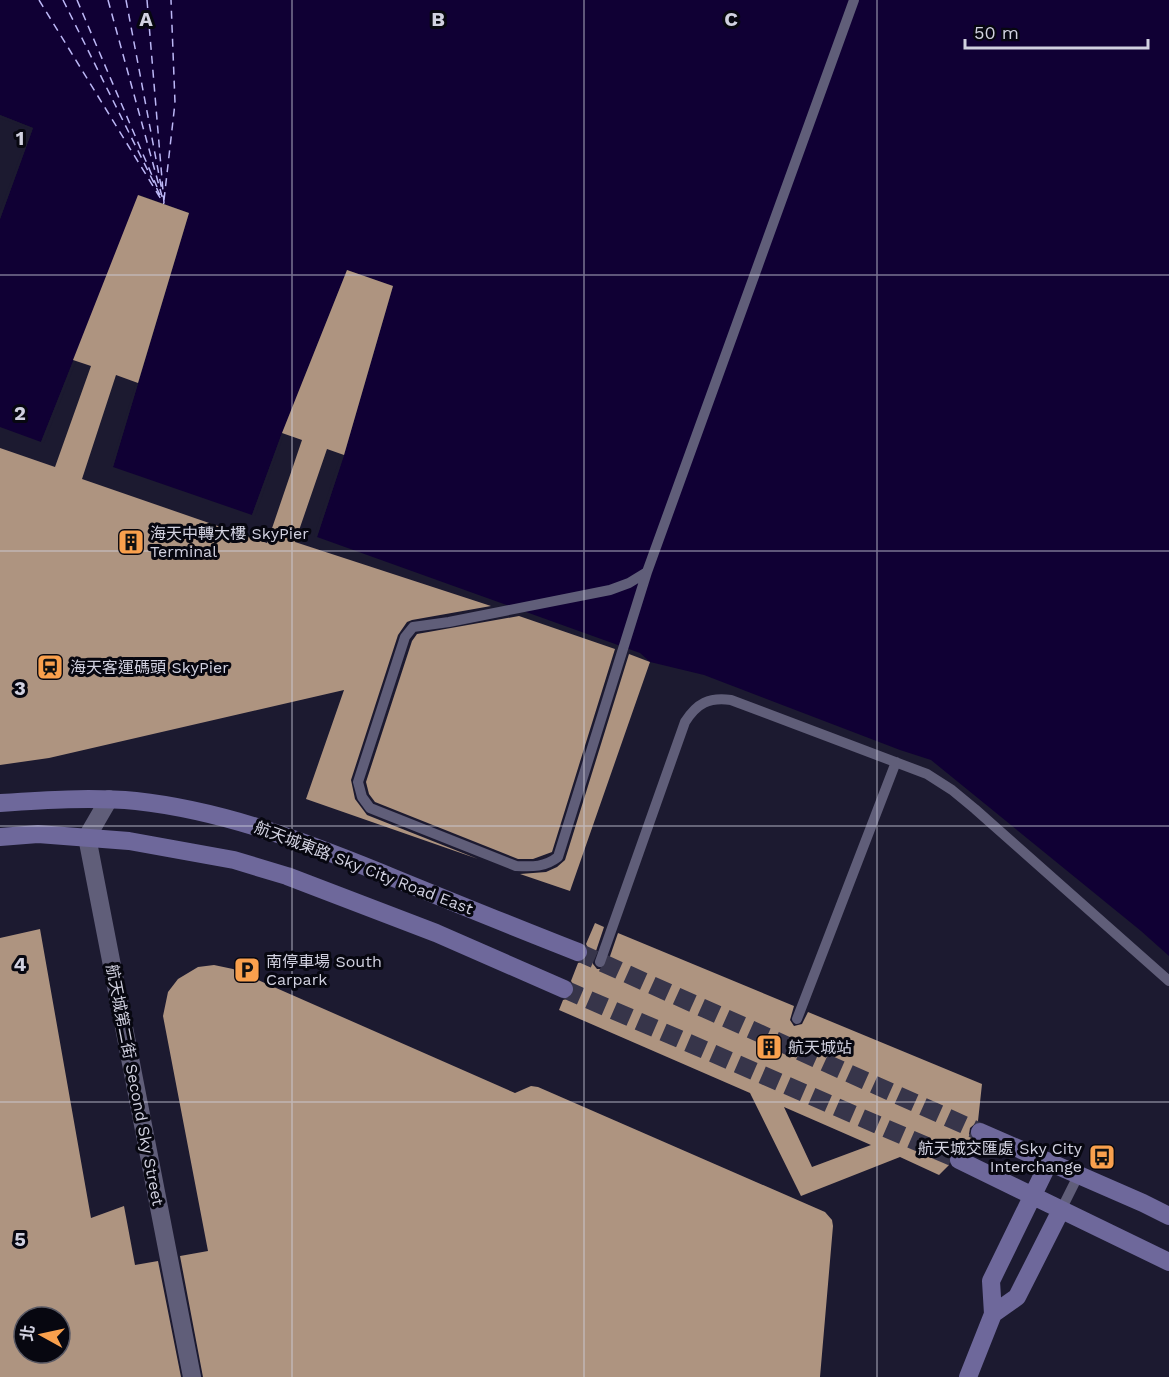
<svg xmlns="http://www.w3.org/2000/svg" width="1169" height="1377" font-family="'Work Sans','Noto Sans TC',sans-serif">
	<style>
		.water { fill: #100034 }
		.pier { fill: #1c1a30 }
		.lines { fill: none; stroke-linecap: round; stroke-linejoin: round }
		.ferry { stroke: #bcb7f6; stroke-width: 1.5; stroke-dasharray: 8 6; stroke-linecap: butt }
		.building { fill: #ae9480; fill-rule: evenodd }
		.secondary-tunnel { stroke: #37354a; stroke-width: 18; stroke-dasharray: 18 9; stroke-linecap: butt }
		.lane { stroke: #605e79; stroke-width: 10 }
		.street { stroke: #605e79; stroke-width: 18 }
		.secondary { stroke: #6e689b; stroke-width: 18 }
		.grid { fill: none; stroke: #d1d1e0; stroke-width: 1.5; stroke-opacity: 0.55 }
		.labels { text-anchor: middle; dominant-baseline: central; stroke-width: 6; stroke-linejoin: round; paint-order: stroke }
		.poi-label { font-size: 16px; fill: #d1d1e0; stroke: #070710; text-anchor: start }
		.street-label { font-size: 16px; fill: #d1d1e0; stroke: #070710 }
		.grid-label { font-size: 20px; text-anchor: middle; font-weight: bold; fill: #d1d1e0; stroke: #070710; stroke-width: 6; stroke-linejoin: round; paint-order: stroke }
	</style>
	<rect width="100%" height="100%" fill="#1c1a30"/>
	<path class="water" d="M0,0H1169V956L1141,931L931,760L900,750L704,675L650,662L640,653L317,537L344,455L393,286L282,433L252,515L113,467L189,213L139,195L41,442L0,427V219L33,128L0,115Z"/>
	<path class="pier" d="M0,115L33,128L0,219V211L30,129L0,118Z
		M139,195L189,213L113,467L111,466L186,215L140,199L44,443L41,442Z
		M347,270L393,286L344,455L317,537L314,536L341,454L348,274L284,434L255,516L252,515L282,433Z"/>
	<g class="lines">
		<path class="ferry" d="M39,0L164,204
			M63,0L160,195
			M77,0L157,187
			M108,0L163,200
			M126,0L162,191
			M147,0L164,203
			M164,200L175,103L171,0"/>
	</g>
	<path class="building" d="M138,195L189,213L138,383L116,375L82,479L267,543L302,440L282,433L347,270L393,286L344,455L327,449L295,542L491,606L412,620L407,622L398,635L351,780L355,799L367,815L478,859L306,799L344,690L49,758L0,765V448L55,467L91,366L73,360Z
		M519,616L615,649L552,852L533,859H518L375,802L369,794L366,782L412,641L417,634Z
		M629,654L650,662L570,891L520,874L546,872L557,867L565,860Z
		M595,923L604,927L593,960V964L597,969H602L607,965L618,933L794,1006L790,1020L794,1026L802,1024L808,1012L982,1084L978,1121L970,1128L969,1134L973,1140L964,1150L958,1149L952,1151L949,1156V1165L939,1175L900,1157L801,1196L750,1093L559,1010L563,1000L570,998L574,993L575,987L571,981L578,963L585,961L588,957L589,950L586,944ZM784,1107L871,1145L812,1167Z
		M40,929L91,1218L124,1206L135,1265L158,1261L181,1377H0V938ZM24,1317H60V1353H24Z
		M214,965L233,969L515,1093L531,1086L538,1087L825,1212L832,1220L833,1226L820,1377H203L180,1256L208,1251L163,1016L168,992L178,979L198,967Z"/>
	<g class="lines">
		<path class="secondary-tunnel" d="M578,952L980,1132
			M564,989L959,1160"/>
		<path class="lane" d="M647,572L558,857C545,867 533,867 516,866L370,808L362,797L358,782L405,637L413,627L449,622L610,590L629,583Z
			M647,572L854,0
			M600,962L685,722C697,703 709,697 731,700L927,774L952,790L975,809L1169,981
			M797,1019L896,762
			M1061,1210L1079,1174"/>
		<path class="street" d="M109,799L87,837L192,1377"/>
		<path class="secondary" d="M0,803C45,800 91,797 136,801C228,811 316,846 401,881C460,905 519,929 578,952
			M0,837L38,834L129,841L234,860L287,876L436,933L564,989
			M980,1132L1143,1203L1169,1216
			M959,1160L1169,1262
			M993,1314L1017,1297L1061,1210
			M968,1377L993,1314L991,1281L1049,1162"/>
	</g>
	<path class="grid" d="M292,0V1377M584,0V1377M877,0V1377M0,275H1169M0,551H1169M0,826H1169M0,1102H1169"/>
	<defs>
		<symbol id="building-square" viewBox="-11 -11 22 22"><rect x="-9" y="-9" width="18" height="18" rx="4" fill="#f9a04d" stroke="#070710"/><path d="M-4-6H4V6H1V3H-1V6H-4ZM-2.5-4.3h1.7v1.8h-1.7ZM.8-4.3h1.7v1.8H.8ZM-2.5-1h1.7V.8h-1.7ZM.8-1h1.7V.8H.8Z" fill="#111"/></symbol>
		<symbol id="station-square" viewBox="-11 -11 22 22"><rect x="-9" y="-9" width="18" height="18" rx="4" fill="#f9a04d" stroke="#070710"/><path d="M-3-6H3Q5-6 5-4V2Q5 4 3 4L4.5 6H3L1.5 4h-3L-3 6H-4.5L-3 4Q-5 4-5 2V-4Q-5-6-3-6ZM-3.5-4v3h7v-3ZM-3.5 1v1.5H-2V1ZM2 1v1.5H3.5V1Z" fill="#111"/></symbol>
		<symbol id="parking-square" viewBox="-11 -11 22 22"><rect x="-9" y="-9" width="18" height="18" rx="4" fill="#f9a04d" stroke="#070710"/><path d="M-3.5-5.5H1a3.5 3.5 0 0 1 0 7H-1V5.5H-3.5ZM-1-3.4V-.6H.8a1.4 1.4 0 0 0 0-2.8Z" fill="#111"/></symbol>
		<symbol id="bus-square" viewBox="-11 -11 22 22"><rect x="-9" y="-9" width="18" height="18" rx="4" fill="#f9a04d" stroke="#070710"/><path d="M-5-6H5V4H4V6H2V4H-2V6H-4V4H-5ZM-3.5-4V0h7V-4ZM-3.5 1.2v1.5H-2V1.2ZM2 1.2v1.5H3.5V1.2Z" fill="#111"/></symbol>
	</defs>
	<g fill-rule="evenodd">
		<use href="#building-square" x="116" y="527" width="30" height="30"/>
		<use href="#station-square" x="35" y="652" width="30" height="30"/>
		<use href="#parking-square" x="232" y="955" width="30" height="30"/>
		<use href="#building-square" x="754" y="1032" width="30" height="30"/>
		<use href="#bus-square" x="1087" y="1142" width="30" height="30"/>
	</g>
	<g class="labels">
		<g class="poi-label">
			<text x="150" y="533">海天中轉大樓 SkyPier<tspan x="150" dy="18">Terminal</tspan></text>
			<text x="70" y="667">海天客運碼頭 SkyPier</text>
			<text x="266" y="961">南停車場 South<tspan x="266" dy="18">Carpark</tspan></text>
			<text x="788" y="1047">航天城站</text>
			<text x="1082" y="1148" text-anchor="end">航天城交匯處 Sky City<tspan x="1082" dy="18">Interchange</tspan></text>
		</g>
		<g class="street-label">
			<text transform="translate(364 868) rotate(21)">航天城東路 Sky City Road East</text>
			<text transform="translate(135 1085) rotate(79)">航天城第二街 Second Sky Street</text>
		</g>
	</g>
	<g class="grid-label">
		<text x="146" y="26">A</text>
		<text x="438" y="26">B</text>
		<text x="731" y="26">C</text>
		<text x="20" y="145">1</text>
		<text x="20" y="420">2</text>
		<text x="20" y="695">3</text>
		<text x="20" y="971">4</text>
		<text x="20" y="1246">5</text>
	</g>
	<g transform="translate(42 1335) rotate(278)"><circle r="28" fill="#070710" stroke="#585863" stroke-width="1.5"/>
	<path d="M0-4.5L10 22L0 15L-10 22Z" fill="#f9a04d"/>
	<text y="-9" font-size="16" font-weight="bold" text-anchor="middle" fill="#d1d1e0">北</text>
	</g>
	<path d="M965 39v9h183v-9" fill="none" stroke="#d1d1e0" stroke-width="3"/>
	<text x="974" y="39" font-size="18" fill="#d1d1e0" stroke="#070710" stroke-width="4.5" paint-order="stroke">50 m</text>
</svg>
